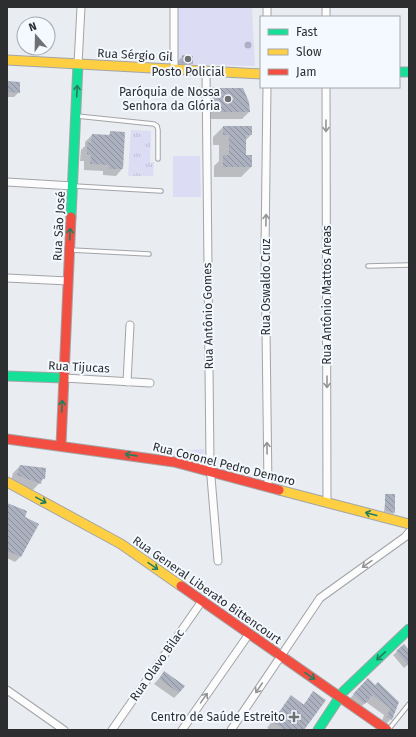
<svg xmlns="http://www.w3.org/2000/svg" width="416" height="737" font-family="'Fira Sans',sans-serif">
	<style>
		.grass { fill: url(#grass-tufts) }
		.green { fill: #dddcf5 }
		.shadow { fill: #0003 }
		.building { fill: url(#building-back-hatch) }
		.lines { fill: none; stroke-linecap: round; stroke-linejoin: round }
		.lane-casing { stroke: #a2a4a7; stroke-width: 5.5 }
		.street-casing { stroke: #a2a4a7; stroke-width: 9 }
		.fast-casing { stroke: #a2a4a7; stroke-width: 11 }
		.slow-casing { stroke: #a2a4a7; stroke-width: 11 }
		.jam-casing { stroke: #a2a4a7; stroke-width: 11 }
		.lane { stroke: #fcfcfd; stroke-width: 3.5 }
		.street { stroke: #fcfcfd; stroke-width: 7 }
		.fast { stroke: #16e098; stroke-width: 9 }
		.slow { stroke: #ffcf43; stroke-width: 9 }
		.jam { stroke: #f24e42; stroke-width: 9 }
		.oneway { stroke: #227e5f }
		.oneway2 { stroke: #949596 }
		.poi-dot { fill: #6e7073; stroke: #f4f9ff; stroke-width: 1.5 }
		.labels { text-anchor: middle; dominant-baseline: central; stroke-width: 4; stroke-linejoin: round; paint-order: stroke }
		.street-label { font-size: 12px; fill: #2c2e30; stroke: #f4f9ff }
		.poi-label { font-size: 12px; fill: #2c2e30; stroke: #f4f9ff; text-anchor: end }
	</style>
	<defs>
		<pattern id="grass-tufts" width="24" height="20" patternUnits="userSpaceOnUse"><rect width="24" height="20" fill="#dddcf5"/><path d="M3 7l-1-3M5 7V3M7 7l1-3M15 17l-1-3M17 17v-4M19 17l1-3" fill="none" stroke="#bebdd2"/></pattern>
		<pattern id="building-back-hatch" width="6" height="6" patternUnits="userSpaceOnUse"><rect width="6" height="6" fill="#acb1c0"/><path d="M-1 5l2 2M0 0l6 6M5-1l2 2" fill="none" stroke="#8c909c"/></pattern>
	</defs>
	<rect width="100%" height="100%" fill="#e9ecf0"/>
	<path class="grass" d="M131,130L151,131L150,162H154L153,176H128Z
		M204,449V465L163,457V455L164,452Z"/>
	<path class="green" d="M178,7H255L252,9L255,66L177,64Z
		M173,156H200L201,197H173Z"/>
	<path class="shadow" d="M244.5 45a3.5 3.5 0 1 1 7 0a3.5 3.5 0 1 1-7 0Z
		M183,56L192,63L185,70L176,69V63Z
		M7,82L19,92L14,97H7Z
		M211,88L248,102L249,112L242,119H205V94Z
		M223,127L251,135L245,141V156L251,167L241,177H214V166L219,161V145H213V137Z
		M111,132L122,169L116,176L103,175V171L84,170V161H80L81,150L85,146V142L92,135L108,136Z
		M20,466L44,478L33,490L11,481L13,473Z
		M386,495L394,513L393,514L384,512Z
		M7,504L23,517L38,524L20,557L15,562L7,558Z
		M404,646L409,652V664L404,668L393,655Z
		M164,673L179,693L174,698L154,684Z
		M361,686L398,702L391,719L384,726L381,724L384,715L366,702L358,710L347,702Z
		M314,692L303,730H270L267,728L291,697L303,705Z"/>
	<path class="building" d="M182,55L193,56V64L182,63Z
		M7,81L20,82V93L7,92Z
		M211,87L218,88H243L249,102L250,112H211Z
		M223,126H252V135H246V155H252V167H223V155H229V135H223Z
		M110,131L125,132L123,169H109V165L90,164L91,155L87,154V142L91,143L92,134L110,135Z
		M20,465L46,468L45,479H42L41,484L17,475Z
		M385,494H395V513L385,510Z
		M7,503L27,511L25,517L39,524L21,557L7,551Z
		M404,644L409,650V666L396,651Z
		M164,671L185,686L179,693L159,679Z
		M368,678L375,685L378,682L399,702L392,720L387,717L390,708L372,695L365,704L353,694Z
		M313,691L326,700L304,730H285L272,722L291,695L304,705Z"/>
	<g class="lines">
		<defs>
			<path id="lane" d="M77,116L154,124L157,126L158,130V159
				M74,186L161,191
				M71,250L149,254
				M368,266L409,265
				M389,729L409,704"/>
			<path id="street" d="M267,7V17
				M326,7V17
				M78,64L81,7
				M174,64V7
				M206,70L210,465L218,561
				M267,87L265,249L268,487
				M326,87L327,503
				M7,182L73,186
				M7,278L68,281
				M64,378L150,383
				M127,382L130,325
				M7,690L64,730
				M112,730L202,601
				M182,730L249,634
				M231,730L320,598L405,537L409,532"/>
			<path id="fast" d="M399,72H409
				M71,217L78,64
				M7,376L64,378
				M318,730L343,692L409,629"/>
			<path id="slow" d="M7,60L261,74
				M7,482L121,544L181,586
				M279,490L409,524"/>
			<path id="jam" d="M7,439L174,462L279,490
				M61,445L71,217
				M181,586L387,730"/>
		</defs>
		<use href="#lane" class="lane-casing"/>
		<use href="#street" class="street-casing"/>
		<use href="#fast" class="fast-casing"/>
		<use href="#slow" class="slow-casing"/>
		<use href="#jam" class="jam-casing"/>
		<use href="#lane" class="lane"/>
		<use href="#street" class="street"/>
		<use href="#fast" class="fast"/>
		<use href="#slow" class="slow"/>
		<use href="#jam" class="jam"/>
	</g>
	<defs><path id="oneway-shaft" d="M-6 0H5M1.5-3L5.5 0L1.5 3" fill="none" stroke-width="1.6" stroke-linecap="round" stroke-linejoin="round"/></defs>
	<g class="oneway">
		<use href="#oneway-shaft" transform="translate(77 91) rotate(-87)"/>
		<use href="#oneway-shaft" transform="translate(70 234) rotate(-87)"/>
		<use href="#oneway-shaft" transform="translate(62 406) rotate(-87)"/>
		<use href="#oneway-shaft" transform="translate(131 455) rotate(-172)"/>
		<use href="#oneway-shaft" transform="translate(41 500) rotate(29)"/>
		<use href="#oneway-shaft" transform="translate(371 514) rotate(-165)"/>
		<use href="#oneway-shaft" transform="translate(153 566) rotate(35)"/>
		<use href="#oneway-shaft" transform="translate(381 656) rotate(137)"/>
		<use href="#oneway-shaft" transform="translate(310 676) rotate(34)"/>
	</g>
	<g class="oneway2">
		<use href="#oneway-shaft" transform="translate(326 126) rotate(90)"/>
		<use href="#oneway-shaft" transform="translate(266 220) rotate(-89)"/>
		<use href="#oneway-shaft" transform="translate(327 382) rotate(90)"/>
		<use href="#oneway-shaft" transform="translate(267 448) rotate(-91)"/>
		<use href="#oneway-shaft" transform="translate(367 564) rotate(145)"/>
		<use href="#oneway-shaft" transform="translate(259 688) rotate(124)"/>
		<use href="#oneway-shaft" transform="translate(204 698) rotate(-55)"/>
	</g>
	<g class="poi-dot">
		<circle cx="188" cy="59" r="4"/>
		<circle cx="228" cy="99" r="4"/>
		<path d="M292 711h4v4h4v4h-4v4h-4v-4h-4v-4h4z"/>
	</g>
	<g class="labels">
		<g class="street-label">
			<text transform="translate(135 55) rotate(3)">Rua Sérgio Gil</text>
			<text transform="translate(59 226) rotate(-87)">Rua São José</text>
			<text transform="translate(266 287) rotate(-90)">Rua Oswaldo Cruz</text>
			<text transform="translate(327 295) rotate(-90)">Rua Antônio Mattos Areas</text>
			<text transform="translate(208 316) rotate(-91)">Rua Antônio Gomes</text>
			<text transform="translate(79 367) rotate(3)">Rua Tijucas</text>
			<text transform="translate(224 464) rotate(14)">Rua Coronel Pedro Demoro</text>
			<text transform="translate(207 590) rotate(35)">Rua General Liberato Bittencourt</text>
			<text transform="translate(157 665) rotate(-55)">Rua Olavo Bilac</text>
		</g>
		<g class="poi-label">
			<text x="188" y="72" text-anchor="middle">Posto Policial</text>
			<text x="220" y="92">Paróquia de Nossa<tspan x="220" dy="14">Senhora da Glória</tspan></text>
			<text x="285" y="717">Centro de Saúde Estreito</text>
		</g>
	</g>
	<rect width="416" height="737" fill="none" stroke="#2c2e30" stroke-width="16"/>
	<rect x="260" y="16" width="140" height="72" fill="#f4f9ff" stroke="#a4a8ac"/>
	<rect x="268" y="29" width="20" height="6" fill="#16e098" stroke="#a4a8ac"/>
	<text x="296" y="36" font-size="12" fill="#2c2e30">Fast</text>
	<rect x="268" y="49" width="20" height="6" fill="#ffcf43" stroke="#a4a8ac"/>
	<text x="296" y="56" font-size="12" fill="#2c2e30">Slow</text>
	<rect x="268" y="69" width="20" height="6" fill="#f24e42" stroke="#a4a8ac"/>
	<text x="296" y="76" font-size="12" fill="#2c2e30">Jam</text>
	<g transform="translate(36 36) rotate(340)"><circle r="19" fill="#f4f9ff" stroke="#a4a8ac"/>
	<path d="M0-3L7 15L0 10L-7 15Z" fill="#6e7073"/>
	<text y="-6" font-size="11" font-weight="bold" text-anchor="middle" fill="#2c2e30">N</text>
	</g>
</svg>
